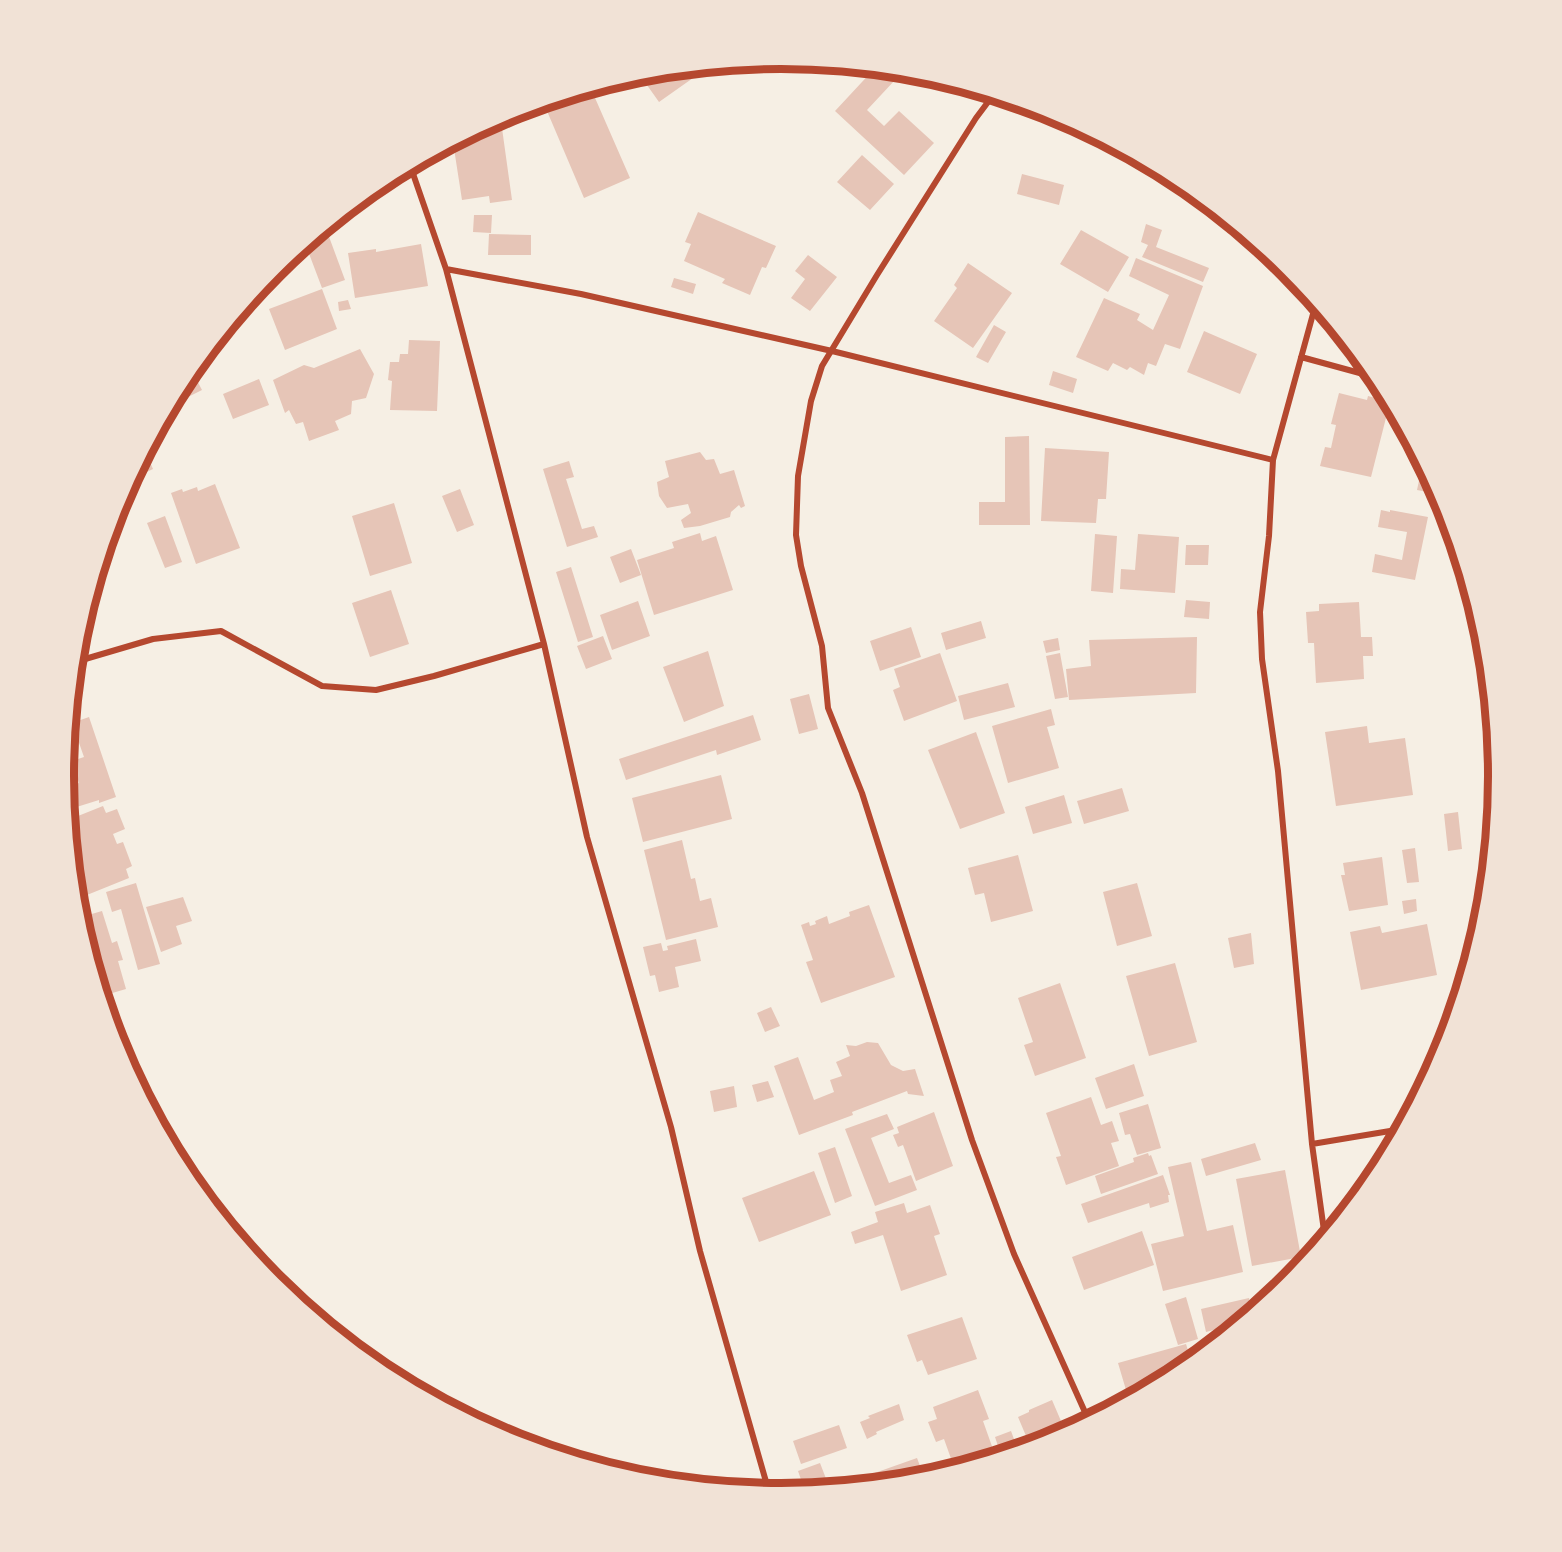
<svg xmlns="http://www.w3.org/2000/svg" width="1562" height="1552" font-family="'Varela Round',sans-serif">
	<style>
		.building { fill: #e6c5b7 }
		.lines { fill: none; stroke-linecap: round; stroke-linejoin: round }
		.minor { stroke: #b5482f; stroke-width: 6 }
		.rim { fill: none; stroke: #b5482f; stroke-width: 8 }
	</style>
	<rect width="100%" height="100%" fill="#f6efe4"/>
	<path class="building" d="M710,66L659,102L642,78L649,72Z
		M875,68H882L895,80L867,110L884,126L899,111L934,143L904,175L835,111Z
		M592,91L630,178L584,198L547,111Z
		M495,119L496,122L501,121L512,200L490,203L489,196L462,200L453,142Z
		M862,155L894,184L870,210L837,182Z
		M1022,174L1064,185L1059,205L1017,194Z
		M698,212L776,246L766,268L762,267L750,295L722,283L725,279L684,261L691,244L685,242Z
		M474,215H492L491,233L473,232Z
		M1228,219L1241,230L1248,236L1227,233Z
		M1146,224L1162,230L1156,247L1209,268L1203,282L1142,257L1148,245L1141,242Z
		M1081,230L1129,257L1108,292L1060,264Z
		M328,234L345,280L322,288L305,243Z
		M489,234L531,235V255H488Z
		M421,244L428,286L355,298L348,253L376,249V252Z
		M808,255L837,277L810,311L791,298L805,279L795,271Z
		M1136,258L1203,286L1180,349L1165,344L1156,366L1148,363L1144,375L1130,367L1127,370L1113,363L1108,371L1076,357L1104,298L1140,314L1137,320L1153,330L1169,295L1129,276Z
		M968,263L1012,293L973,348L934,321L957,288L954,285Z
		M674,278L696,284L693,294L671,287Z
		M322,289L337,329L285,350L269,309Z
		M348,300L351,309L339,311L338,302Z
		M994,325L1006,332L988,363L976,357Z
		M1336,327L1345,338L1334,335Z
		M1204,331L1257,354L1240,394L1187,372Z
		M409,340L440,341L437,411L390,410L392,381L388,380L390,362H399L400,354H408Z
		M360,349L374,374L366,398L352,401L351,414L335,421L339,430L309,441L303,422L296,424L289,410L285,413L273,380L304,365L314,368Z
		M191,369L202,390L168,407L185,377Z
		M1053,371L1077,379L1073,393L1049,385Z
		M259,379L269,405L233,419L223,394Z
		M1339,393L1367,400L1368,396L1390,402L1371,477L1320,466L1325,447L1331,448L1336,425L1331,424Z
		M1029,436L1030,525H979V502H1005V437Z
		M1045,448L1109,452L1106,499H1098L1096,523L1041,521Z
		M145,451L153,469L136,477L140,484L124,491Z
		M700,452L706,460L714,459L720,474L734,470L745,506L741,508L739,505L731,512L730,517L700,526L684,528L681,520L691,513L688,504L667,508L659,496L657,482L669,477L665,461Z
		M569,461L574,477L566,479L582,529L594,526L598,537L567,547L543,469Z
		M1423,462L1435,485L1433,493L1417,490Z
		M215,484L240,548L196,564L171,493L182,489L183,492L197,487L198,491Z
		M460,489L474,525L457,532L442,496Z
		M394,503L412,563L370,576L352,516Z
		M1381,510L1390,512V510L1428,517L1415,580L1372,572L1375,554L1402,560L1407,532L1378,527Z
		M165,516L182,562L165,568L147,523Z
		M700,533L702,541L716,536L733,590L654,615L637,560L674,548L672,542Z
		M1095,534L1117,536L1113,593L1091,591Z
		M1138,534L1179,537L1175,593L1120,589L1121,569L1135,570Z
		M1186,545H1209L1208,565H1185Z
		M631,549L641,575L620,583L610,557Z
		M571,567L593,637L578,642L556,572Z
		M391,590L409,644L370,657L352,603Z
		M1186,600L1210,602L1209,619L1184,617Z
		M638,601L650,636L612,650L600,615Z
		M1359,602L1361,637H1372L1373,656H1363L1364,679L1316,683L1314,643H1308L1306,612L1319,611V604Z
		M981,621L986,638L946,650L941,633Z
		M911,627L921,657L880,671L870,641Z
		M603,636L612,659L586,669L577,646Z
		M1197,637L1196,693L1069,700L1066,669L1091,666L1089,640Z
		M1058,638L1060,650L1046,653L1043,641Z
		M708,651L724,706L684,722L663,667Z
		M940,653L957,701L904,721L893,690L900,687L894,669Z
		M1060,653L1068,697L1055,699L1046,656Z
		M1008,683L1015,707L964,720L958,696Z
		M809,694L818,729L799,734L790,699Z
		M1051,709L1055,725L1047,727L1059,768L1008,783L992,726Z
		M753,715L761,740L717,755L716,750L626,780L619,759Z
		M89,717L116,797L99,803V800L67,810L65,788L79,783L72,761L84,757L72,723Z
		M1367,726L1369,743L1405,738L1413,795L1336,806L1325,732Z
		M976,732L1005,813L960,829L928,750Z
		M721,775L732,819L643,842L632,798Z
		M1122,788L1129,811L1084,824L1077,801Z
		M1064,795L1072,823L1033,834L1025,807Z
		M103,806L106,813L117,809L125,829L113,834L117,844L123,842L132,866L126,869L129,878L82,897L74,881L72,864L78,862L70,841L68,820Z
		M1458,812L1462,849L1448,851L1444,814Z
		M682,840L691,879L695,878L700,901L711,898L718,927L666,940L644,850Z
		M1415,848L1419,882L1407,883L1402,850Z
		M1018,855L1033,911L991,922L984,893L975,895L968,868Z
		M1382,857L1388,905L1349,911L1341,875H1345L1343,863Z
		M136,883L160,964L138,970L121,909L112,912L106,892Z
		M1137,883L1152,936L1117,946L1103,892Z
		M183,897L192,921L176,926L182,944L161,952L146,907Z
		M1416,899L1417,911L1404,914L1402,901Z
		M869,905L895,977L821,1003L806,962L813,960L801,925L809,922L810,926L816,924L815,921L827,916L829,924L850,916L849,912Z
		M102,911L112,943L117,941L123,960L118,961L126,989L102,996L78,918Z
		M1427,924L1437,975L1361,990L1350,932L1380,926L1382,933Z
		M1251,933L1254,964L1234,968L1228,938Z
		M696,939L701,961L675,967L679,987L659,992L655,975L650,976L643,947L661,943L663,951L668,950L667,946Z
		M1175,963L1197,1042L1149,1056L1126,976Z
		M1060,983L1086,1058L1035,1076L1024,1045L1033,1042L1018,998Z
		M771,1007L780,1026L765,1032L757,1013Z
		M867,1042L878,1043L891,1065L903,1071L915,1069L924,1096L908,1094L907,1091L852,1112L853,1115L799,1135L774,1066L798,1057L814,1100L834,1092L830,1080L842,1076L836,1062L850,1056L846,1045L856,1046Z
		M1134,1064L1144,1096L1106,1109L1095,1078Z
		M768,1081L774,1097L757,1102L752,1085Z
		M734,1086L737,1107L714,1112L710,1091Z
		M1091,1097L1101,1125L1112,1121L1119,1141L1111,1143L1119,1166L1066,1185L1056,1157L1061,1156L1046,1113Z
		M1148,1104L1161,1148L1137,1155L1130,1134L1125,1135L1119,1113Z
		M934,1112L953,1166L916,1181L903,1145L898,1147L893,1135L899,1133L897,1127Z
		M887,1114L894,1129L871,1138L889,1183L911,1175L917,1190L875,1206L845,1129Z
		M1255,1143L1261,1160L1206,1176L1201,1159Z
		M835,1147L852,1196L835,1203L818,1153Z
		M1148,1153L1149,1156L1151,1155L1158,1174L1101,1194L1095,1176L1134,1162L1133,1158Z
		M1191,1162L1207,1231L1233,1225L1243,1272L1163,1291L1151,1244L1184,1236L1168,1167Z
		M1285,1170L1301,1257L1252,1266L1236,1179Z
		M814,1171L831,1215L759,1242L742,1198Z
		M1163,1175L1170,1195H1168L1169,1202L1150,1208L1149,1203L1088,1223L1081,1204Z
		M904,1203L907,1213L930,1205L940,1234L934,1236L947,1275L901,1291L883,1235L855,1244L851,1232L878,1222L875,1212Z
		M1142,1231L1154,1265L1084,1290L1072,1257Z
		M1186,1297L1198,1339L1178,1345L1165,1304Z
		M1249,1298L1252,1314L1240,1323L1206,1332L1201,1309Z
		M962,1317L977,1359L928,1375L922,1360L917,1362L907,1335Z
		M1235,1327L1210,1347L1207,1335Z
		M1186,1344L1192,1363L1179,1373L1129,1400L1118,1363Z
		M978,1390L989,1419L983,1421L994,1452L954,1467L944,1439L936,1442L928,1422L937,1419L933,1407Z
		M1052,1400L1064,1428L1052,1433L1055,1439L1042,1443L1040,1439L1029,1443L1018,1417L1029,1412V1410Z
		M899,1404L904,1420L876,1432L877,1434L867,1439L860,1422L870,1418L868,1416Z
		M839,1425L847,1448L801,1464L793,1441Z
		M1011,1431L1018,1450L1001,1455L995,1437Z
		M917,1458L925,1479L836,1488L835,1487Z
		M820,1463L830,1489L805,1491L798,1471Z"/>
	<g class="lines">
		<path class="minor" d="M994,94L976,118L877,275L822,366L811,401L798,476L796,535L801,566L822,646L828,708L862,793L972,1140L1014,1254L1089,1421
			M410,165L446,269L544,644L587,837L671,1127L700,1251L769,1492
			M446,269L581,294L832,351L1273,460
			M1316,303L1273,460L1269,536L1260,612L1262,659L1278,771L1312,1144L1325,1238
			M1301,357L1378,378
			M75,662L153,639L221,631L322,686L376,690L434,676L544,644
			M1312,1144L1402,1129"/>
	</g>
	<path d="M0 0H1562V1552H0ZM74 776a707 707 0 1 1 1414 0a707 707 0 1 1-1414 0Z" fill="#f1e2d6" fill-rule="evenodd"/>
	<path class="rim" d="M74 776a707 707 0 1 1 1414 0a707 707 0 1 1-1414 0Z"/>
</svg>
